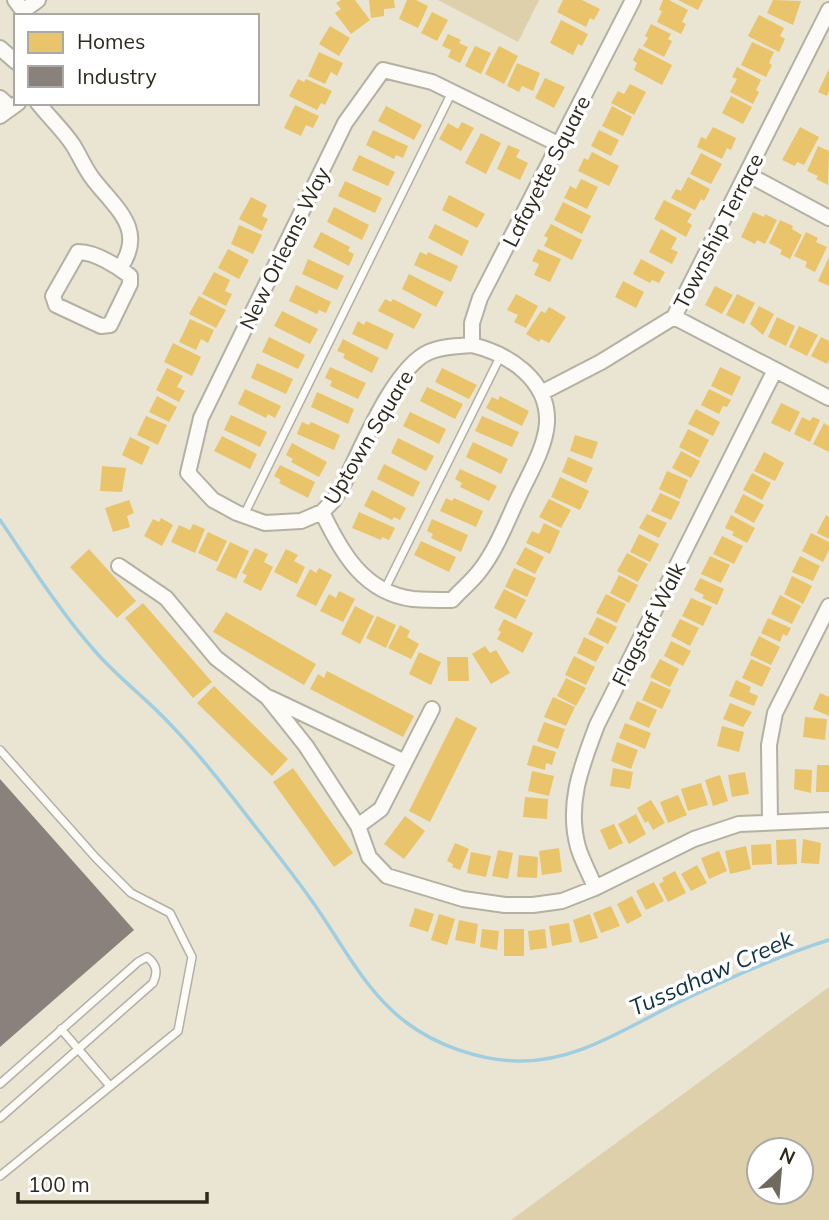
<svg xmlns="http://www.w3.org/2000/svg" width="829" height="1220" font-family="Mulish,sans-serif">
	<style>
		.green { fill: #ded0ab; fill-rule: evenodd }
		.homes { fill: #e9c46a }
		.industry { fill: #8a817c }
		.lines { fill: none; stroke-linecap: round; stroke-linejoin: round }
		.stream { stroke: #9fcee1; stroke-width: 3.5 }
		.lane-casing { stroke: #b4b0a3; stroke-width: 10 }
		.street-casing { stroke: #b4b0a3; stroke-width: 18 }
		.lane { stroke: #fcfbf8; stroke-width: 7 }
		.street { stroke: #fcfbf8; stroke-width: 14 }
		.labels { text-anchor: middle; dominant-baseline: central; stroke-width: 7; stroke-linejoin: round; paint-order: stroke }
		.street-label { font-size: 21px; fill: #2d291d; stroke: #fff }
		.water-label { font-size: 23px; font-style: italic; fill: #123342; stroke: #fff }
	</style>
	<rect width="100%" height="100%" fill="#eae4d3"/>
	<path class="green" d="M438,0H539L518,42Z
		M829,987V1220H511ZM759,1150H801V1192H759Z"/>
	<path class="homes" d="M341,0H355L370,20L351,34L335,13L341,9L336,3Z
		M369,0H394L395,8L384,9V16L371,18Z
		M407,0H416L428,6L418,28L399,19Z
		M563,0H582L600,9L594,20L590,18L586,27L557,12Z
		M663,0H669L688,10L682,22L686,24L681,34L657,22L662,11L659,10Z
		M678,0H703L698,10Z
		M773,0L801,1L793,25L767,13Z
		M432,12L448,20L437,41L421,33Z
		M759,15L784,28L780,36L785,39L779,52L748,36Z
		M561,20L588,34L582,46L578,44L573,55L550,43Z
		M651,24L671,34L668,39L672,41L664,57L643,46L648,38L645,36Z
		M330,26L350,38L339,56L319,44Z
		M448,34L461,40L459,43L468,47L460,63L448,57L451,50L442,46Z
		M752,42L774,52L769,63L772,65L766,77L741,65Z
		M475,46L491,53L481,74L465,66Z
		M499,46L518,56L504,84L485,74Z
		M639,48L672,65L662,85L634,70L637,63L633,60Z
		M319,52L343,63L337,76L331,72L325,84L308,76Z
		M517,63L540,73L533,91L522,86L519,92L507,86Z
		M737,67L761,80L756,90L759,92L753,104L730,92L737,79L732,77Z
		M829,69V91L827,96L818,92Z
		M545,78L565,87L554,108L535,98Z
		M298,79L304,82L306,79L332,91L325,105L321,103L317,110L289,96Z
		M630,84L646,92L634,115L611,103L618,91L624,94Z
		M731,96L752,107L743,124L722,113Z
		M295,105L319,116L313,128L306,125L301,136L284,128Z
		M386,106L422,125L414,140L378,121Z
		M612,106L632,117L623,136L602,126Z
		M462,122L474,128L461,151L439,139L448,123L458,129Z
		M713,127L736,138L731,150L727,148L722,159L697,147L701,137L706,139Z
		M800,127L819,137L804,165L797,162L795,166L782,160Z
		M373,130L408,146L403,158L396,155L394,159L366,145Z
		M599,130L619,140L611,156L591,146Z
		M481,133L501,143L486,174L465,163Z
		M508,145L520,150L516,157L528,163L520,180L497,169Z
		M818,146L829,151L828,185L816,179L818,176L807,171Z
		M592,152L619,166L609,186L578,171L584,158L588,160Z
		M701,153L722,164L711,184L690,174Z
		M359,155L395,172L388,186L352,170Z
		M688,177L710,189L704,201L701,199L695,210L671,198L676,189L681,191Z
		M581,179L598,187L587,209L564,198L570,186L576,189Z
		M345,181L382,198L375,213L338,196Z
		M449,195L485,214L477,228L442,210Z
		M251,197L267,205L262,216L268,219L262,231L239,219Z
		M664,200L692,214L687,222L692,225L686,237L654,219Z
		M563,202L591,216L582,234L554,220Z
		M334,207L369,225L362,240L327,222Z
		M753,212L764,217L765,214L777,220L765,244L757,240L755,244L741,237Z
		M780,220L793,226L792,229L802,235L790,259L780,254L782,250L769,243Z
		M435,224L469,241L462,256L428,238Z
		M551,224L582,240L572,260L544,246L548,238L544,236Z
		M239,225L262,235L253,254L231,244Z
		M661,229L677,238L671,249L678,252L672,264L649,252Z
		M321,232L350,247L348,251L354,254L349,266L313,247Z
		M806,232L818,238L816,242L827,247L815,272L805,267L807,262L794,256Z
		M228,249L249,260L239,279L218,268Z
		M538,249L561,259L550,282L534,275L539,264L532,261Z
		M420,252L427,255L428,252L458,266L451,282L414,265Z
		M829,257V286L818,281Z
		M308,259L344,276L337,290L302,274Z
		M641,259L665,272L659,283L652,280L650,283L633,274Z
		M214,272L230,280L225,291L232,294L226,306L202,294Z
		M409,274L444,292L436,307L402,289Z
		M623,281L644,292L636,308L615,297Z
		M296,285L331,302L326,313L319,310L317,314L289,301Z
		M715,286L733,295L722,314L705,305Z
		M516,294L538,306L526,328L514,322L518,315L507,310Z
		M737,294L755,303L744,324L726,315Z
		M199,296L226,310L216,328L189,314Z
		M385,299L391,302L393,299L422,314L414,329L378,311Z
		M759,306L774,314L763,335L750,324Z
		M549,307L566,317L549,343L541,339L539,342L526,334L541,311L545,313Z
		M282,311L318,329L310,344L274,326Z
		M777,317L795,326L786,346L768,337Z
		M190,319L214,330L208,343L201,339L196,350L179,342Z
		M358,321L364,325L366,321L394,334L387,350L352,334Z
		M799,326L818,335L807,356L789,347Z
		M269,337L305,355L298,369L262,352Z
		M821,337L829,341V360L827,364L811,356Z
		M343,339L379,358L372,373L343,358L345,354L337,351Z
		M173,343L201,357L192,376L164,362Z
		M257,363L293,379L286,394L251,378Z
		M330,367L366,383L358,399L330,386L332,381L325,378Z
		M720,367L741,377L732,396L711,386Z
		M167,368L183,376L177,387L185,391L179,402L156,390Z
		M442,368L477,385L469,399L435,382Z
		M427,387L463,404L455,419L420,401Z
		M245,389L281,406L275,418L268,414L266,418L238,404Z
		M709,389L731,400L727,407L723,406L719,414L701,405Z
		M317,392L354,409L348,424L311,407Z
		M157,396L177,407L169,422L149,412Z
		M500,396L529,411L522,426L486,408L492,397L498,400Z
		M781,403L800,412L790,432L771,423Z
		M696,409L720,422L713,436L688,424Z
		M410,412L446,429L439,444L403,426Z
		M231,415L267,432L260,447L224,430Z
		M146,416L167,425L158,445L137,435Z
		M482,416L519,432L512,447L475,431Z
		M802,417L810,421L813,417L820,420L810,442L794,434Z
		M302,422L309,425L311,422L340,435L334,450L297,434Z
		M824,423L829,426V452L813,444Z
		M688,429L709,440L700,458L679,447Z
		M575,435L598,442L592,459L570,451Z
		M222,436L257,454L250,469L214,451Z
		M130,437L150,447L142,465L122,455Z
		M398,438L434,456L426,471L391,453Z
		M473,442L508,459L501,474L466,457Z
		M292,443L327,462L319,477L291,462L293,459L286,455Z
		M681,451L700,461L691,478L672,468Z
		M764,452L784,463L775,481L754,471Z
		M568,457L593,468L586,483L562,472Z
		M384,464L420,482L413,497L377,479Z
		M280,465L315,482L308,498L279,483L281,480L274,476Z
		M102,466L126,468L122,492L100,491Z
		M460,469L497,486L489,501L460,487L462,483L455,479Z
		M667,471L688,480L680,499L659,489Z
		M752,473L771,483L762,500L743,490Z
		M560,477L589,491L580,510L551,497Z
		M372,490L406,508L400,520L394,517L392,520L364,506Z
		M660,493L680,502L671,520L651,511Z
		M743,494L764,505L754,523L734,512Z
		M446,498L452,501L454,498L483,511L476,527L440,511Z
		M549,499L571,510L561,528L539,517Z
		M129,500L134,513L127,516L130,527L113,532L105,508Z
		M359,512L395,528L389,540L382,537L381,540L352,528Z
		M647,514L667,523L659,538L639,528Z
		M731,515L755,528L747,543L732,535L734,532L725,528Z
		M826,515L829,517V539L817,533Z
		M161,518L173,525L162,546L144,536L153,519L159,522Z
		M432,519L468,535L461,552L431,538L433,534L427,531Z
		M544,523L560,531L550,554L526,543L532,531L539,534Z
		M193,524L205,529L195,553L171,542L179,525L190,530Z
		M208,532L227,541L217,562L198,553Z
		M811,533L829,542V550L823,562L802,551Z
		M639,534L659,544L650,562L630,552Z
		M722,536L743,546L734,564L713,554Z
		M421,541L456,557L449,572L414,555Z
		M230,542L249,551L236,579L216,570Z
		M525,547L544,557L535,574L516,564Z
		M255,548L268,554L264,562L273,567L261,591L243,582L247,575L242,573Z
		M89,549L136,601L117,618L70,567Z
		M286,549L298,555L294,561L305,567L297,584L274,572Z
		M627,553L648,564L638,582L617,571Z
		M710,556L730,565L721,583L701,574Z
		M800,556L820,566L813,581L792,572Z
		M319,568L332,575L316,606L296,596L310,569L316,573Z
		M514,568L536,578L527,597L505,587Z
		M619,575L638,585L629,603L610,593Z
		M792,576L812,586L803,604L784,594Z
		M700,578L724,589L717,605L702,598L704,595L694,590Z
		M504,589L526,600L516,619L494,608Z
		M339,591L355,599L343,622L320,611L329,594L336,598Z
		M606,594L626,604L617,623L596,613Z
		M780,595L801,606L792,624L771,614Z
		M691,598L712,607L703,626L682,616Z
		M143,603L212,682L193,698L125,618Z
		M355,606L374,616L360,644L341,634Z
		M226,612L316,664L304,685L213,632Z
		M377,616L396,625L386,648L366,638Z
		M597,617L617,627L608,644L588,634Z
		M768,618L791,628L787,636L783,634L780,642L761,633Z
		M504,619L533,633L523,653L497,639L501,632L498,630Z
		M680,619L699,628L690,646L671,636Z
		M400,625L410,631L407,637L419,644L411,659L388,648Z
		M759,636L780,647L771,665L750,655Z
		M584,637L604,647L596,662L577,653Z
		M671,641L691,651L683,666L664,656Z
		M485,646L490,653L496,650L510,673L491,684L472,654Z
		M419,652L441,662L431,685L409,674Z
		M574,656L595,667L586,685L565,675Z
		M447,657H468L469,681H448Z
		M660,659L679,669L670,687L650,677Z
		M751,659L771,668L762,687L742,678Z
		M327,671L414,716L403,737L310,689L318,674L324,678Z
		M566,678L586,688L576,706L557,696Z
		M736,680L751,687L749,692L758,696L754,706L729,696Z
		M651,681L671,690L662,709L642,700Z
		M214,686L288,759L272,776L197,703Z
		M820,693L829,697V716L813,709Z
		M553,697L575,707L566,726L544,717Z
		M637,701L657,710L649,728L629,719Z
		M730,703L752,712L743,727L723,719Z
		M456,717L477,728L430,822L409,811Z
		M805,717L827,719L825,740L803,737Z
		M544,722L565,729L558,749L537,741Z
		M625,723L651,733L645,749L619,738Z
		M722,726L744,732L739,752L717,746Z
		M617,742L638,750L631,769L611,761Z
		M533,745L556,752L552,765L546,763L545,770L527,765Z
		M817,765H829V792H816Z
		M293,768L353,853L334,867L273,782Z
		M613,768L633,772L630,789L610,786Z
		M795,769L812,770L811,793L794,789Z
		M532,771L554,776L549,796L528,791Z
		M745,772L749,794L732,797L728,775Z
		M720,775L728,801L713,806L705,780Z
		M701,783L708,805L688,811L681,789Z
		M678,795L687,815L668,823L660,802Z
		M525,797L548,799L547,819L523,817Z
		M651,800L665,823L653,830L648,821L645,823L637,808Z
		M636,814L646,834L629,844L618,824Z
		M405,816L425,831L404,859L384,844Z
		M614,824L623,843L609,850L600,830Z
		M796,839L797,864L777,865L776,840Z
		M803,839L821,843L819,864L801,863Z
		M455,843L469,849L460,870L452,867L453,864L447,861Z
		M771,844L772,864L752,865L751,845Z
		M746,846L751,869L730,874L725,851Z
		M559,848L562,872L542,875L539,851Z
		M498,850L513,853L508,879L492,876Z
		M719,851L727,871L709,879L701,858Z
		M471,852L491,856L486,877L467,873Z
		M519,855L538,857L537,878L517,877Z
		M697,865L707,883L691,891L681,874Z
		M675,871L686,893L668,902L659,884L664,881L662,878Z
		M654,882L664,901L646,910L636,891Z
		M632,896L642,916L627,924L617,904Z
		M611,906L620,926L601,933L593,913Z
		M415,908L434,914L428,932L409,926Z
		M439,914L455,919L447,945L431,940Z
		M590,914L598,938L580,943L573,920Z
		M459,920L478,924L475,944L455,940Z
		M569,923L572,942L552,946L549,926Z
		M482,929L499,931L497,950L480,947Z
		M504,929H524V956H504Z
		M545,929L547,948L530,950L528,931Z"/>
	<path class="industry" d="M0,779L134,930L0,1047Z"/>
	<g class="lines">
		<path class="stream" d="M0,520C30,564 59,610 94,650C117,677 146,698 170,724C202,757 230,794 258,830C277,854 295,877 312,901C342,943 365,992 407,1023C436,1045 479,1060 516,1061C573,1063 621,1031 671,1006C722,981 775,957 829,940"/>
		<defs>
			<path id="lane" d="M244,515L452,92
				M385,589L501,355
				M0,750L96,858L131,893L170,913L192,957L178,1031L0,1176
				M61,1029L110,1086
				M0,1084L138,962L147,957C157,965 158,972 153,983L0,1118"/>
			<path id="street" d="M15,0L27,16
				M23,11L38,0
				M0,48L16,62
				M0,98L11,108
				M38,103C49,117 63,130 73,145C80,156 85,169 93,179C115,208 147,229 120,268
				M0,116L18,103
				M747,174L829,218
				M78,252C95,252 117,266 130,276V284L110,325L101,326L56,305L53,296Z
				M674,317L829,398
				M472,345C509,354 549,380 547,423C545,449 529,474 518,498C506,523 496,551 478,573C470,583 460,591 452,600C439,600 426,600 413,599C364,593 341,552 322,512L333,501L343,485C361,450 393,368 429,352C442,346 458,346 472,345Z
				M472,345V323L480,298L633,0
				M543,392L601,362L674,317L829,10
				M322,512L301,521L265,523L237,513L213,500L188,473L201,418L345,123L383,70L432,82L560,145
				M119,566L166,598L216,658L267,697L306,746L358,826L369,857L387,876L463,899L505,905H533L562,901L595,888L694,839L739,824L829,820
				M270,698L405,762
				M770,821L769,745L775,713L829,606
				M358,826L381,809L432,709
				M595,888C590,874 582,861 578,847C566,803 582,765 597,725L775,370"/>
		</defs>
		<use href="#lane" class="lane-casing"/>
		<use href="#street" class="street-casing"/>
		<use href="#lane" class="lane"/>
		<use href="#street" class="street"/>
	</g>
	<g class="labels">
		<g class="street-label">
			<text transform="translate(546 171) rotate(-63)">Lafayette Square</text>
			<text transform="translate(718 231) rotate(-63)">Township Terrace</text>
			<text transform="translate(284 248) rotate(-64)">New Orleans Way</text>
			<text transform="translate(368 437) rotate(-59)">Uptown Square</text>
			<text transform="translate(648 624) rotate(-63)">Flagstaf Walk</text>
		</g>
		<g class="water-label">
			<text transform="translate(711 973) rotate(-24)">Tussahaw Creek</text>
		</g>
	</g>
	<rect x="14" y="14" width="245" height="91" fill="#ffffff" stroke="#aba9a5" stroke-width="2"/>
	<rect x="28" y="32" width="35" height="21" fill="#e9c46a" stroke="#aba9a5" stroke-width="2"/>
	<text x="77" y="49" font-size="21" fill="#2d291d">Homes</text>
	<rect x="28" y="66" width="35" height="21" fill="#8a817c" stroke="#aba9a5" stroke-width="2"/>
	<text x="77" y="84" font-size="21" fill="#2d291d">Industry</text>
	<g transform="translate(780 1171) rotate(26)"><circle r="33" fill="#ffffff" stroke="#aba9a5" stroke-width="2"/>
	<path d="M0-5L12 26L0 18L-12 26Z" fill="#6f6a5d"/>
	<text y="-10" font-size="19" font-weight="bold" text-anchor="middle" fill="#2d291d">N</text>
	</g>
	<path d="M18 1192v10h189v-10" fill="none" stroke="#2d291d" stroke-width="3.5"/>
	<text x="28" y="1192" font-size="21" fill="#2d291d" stroke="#ffffff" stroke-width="5" paint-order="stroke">100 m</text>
</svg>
